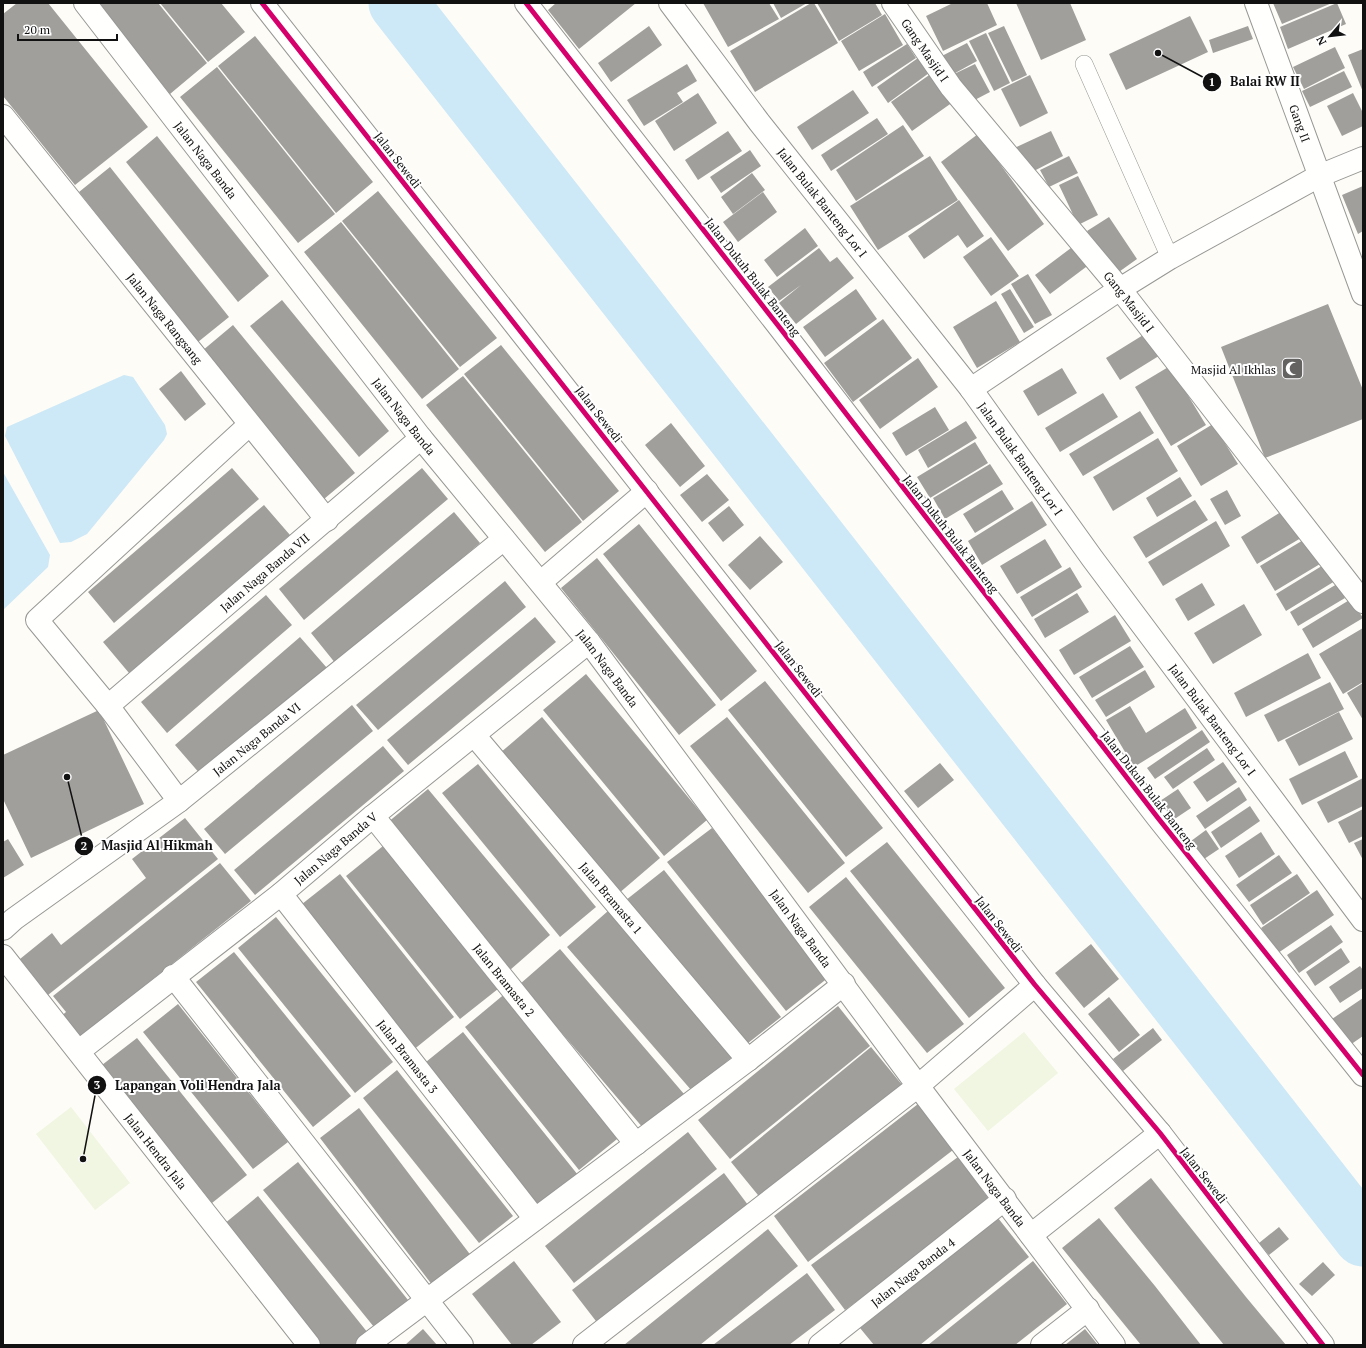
<svg xmlns="http://www.w3.org/2000/svg" width="1366" height="1348" font-family="'PT Serif',serif">
	<style>
		.pitch { fill: #f0f6e1 }
		.water { fill: #cde8f7 }
		.lines { fill: none; stroke-linecap: round; stroke-linejoin: round }
		.river { stroke: #cde8f7; stroke-width: 59 }
		.building { fill: #a19f9c }
		.service-casing { stroke: #979795; stroke-width: 18 }
		.minor-casing { stroke: #979795; stroke-width: 24 }
		.service { stroke: #fffffe; stroke-width: 17 }
		.minor { stroke: #fffffe; stroke-width: 22 }
		.cycleway-casing { stroke: #fff; stroke-width: 8 }
		.cycleway { stroke: #d6006c; stroke-width: 5 }
		.labels { text-anchor: middle; dominant-baseline: central; stroke-width: 4; stroke-linejoin: round; paint-order: stroke }
		.street-label { font-size: 12px; fill: #111; stroke: #fff }
		.poi-label { font-size: 12px; fill: #111; stroke: #fff; text-anchor: end }
		.leader { fill: none; stroke: #111; stroke-width: 1.5 }
		.callout-dot { fill: #111; stroke: #fff; stroke-width: 1.5 }
		.mark-label { font-size: 12px; text-anchor: middle; font-weight: bold; fill: #fff }
		.callout-label { font-size: 13px; text-anchor: middle; font-weight: bold; fill: #111; stroke: #fff; stroke-width: 4; stroke-linejoin: round; paint-order: stroke }
	</style>
	<rect width="100%" height="100%" fill="#fdfcf7"/>
	<path class="pitch" d="M1024,1032L1058,1073L988,1131L954,1089Z
		M71,1107L130,1183L95,1210L36,1134Z"/>
	<path class="water" d="M124,375L133,377L165,425L167,434L164,440L87,534L71,542L60,543L5,436L7,427Z
		M3,472L50,555L48,567L3,610Z"/>
	<g class="lines">
		<path class="river" d="M398,3L1363,1237"/>
	</g>
	<path class="building" d="M17,3H48L148,127L75,185L3,96V14Z
		M97,3H158L207,63L170,94Z
		M160,3H221L245,32L208,62Z
		M556,3H636L579,49L548,10Z
		M703,3H769L779,19L728,47Z
		M773,3H807L781,18Z
		M811,3H814L838,43L755,92L730,51Z
		M817,3H875L882,15L839,41Z
		M953,3H987L997,25L943,51L926,16Z
		M1016,3H1070L1086,40L1041,60Z
		M1273,3H1332L1282,24Z
		M1337,3L1346,24L1288,49L1280,27Z
		M885,14L903,45L859,71L841,41Z
		M1190,16L1208,52L1126,90L1109,54Z
		M649,26L662,45L611,82L598,63Z
		M1004,26L1027,75L1012,82L988,33Z
		M1248,26L1253,39L1213,53L1209,40Z
		M986,33L1010,83L994,91L969,41Z
		M255,36L373,182L336,213L218,66Z
		M967,43L977,61L948,77L938,58Z
		M907,44L916,58L872,87L863,72Z
		M1335,47L1345,68L1304,89L1293,67Z
		M1363,49V92L1348,55Z
		M918,58L929,73L888,103L877,87Z
		M687,64L697,81L677,93L683,102L644,126L627,100Z
		M975,64L990,92L967,104L952,75Z
		M217,67L335,214L298,243L180,97Z
		M1344,71L1352,87L1310,107L1302,91Z
		M932,73L953,102L912,131L891,102Z
		M1030,75L1048,113L1020,127L1001,89Z
		M853,90L869,113L812,150L797,127Z
		M698,93L717,123L674,151L655,121Z
		M1353,93L1363,113V126L1342,136L1327,106Z
		M877,118L888,134L831,171L821,155Z
		M903,125L924,156L856,201L836,170Z
		M728,131L742,151L698,180L685,160Z
		M1051,131L1063,156L1030,173L1010,150Z
		M978,134L1044,224L1008,251L941,162Z
		M157,136L269,276L238,302L126,162Z
		M750,150L761,166L721,193L710,177Z
		M930,156L958,200L878,250L850,206Z
		M1069,156L1078,173L1049,187L1040,170Z
		M110,167L229,317L198,342L79,192Z
		M752,173L765,190L733,214L721,197Z
		M1078,176L1098,215L1078,225L1059,185Z
		M1363,186V231L1358,234L1342,195Z
		M378,191L497,338L460,367L342,221Z
		M763,192L777,212L738,242L723,222Z
		M959,200L984,236L967,248L958,235L924,259L908,236Z
		M1109,217L1137,259L1116,274L1087,231Z
		M341,222L459,369L422,399L304,252Z
		M805,228L818,246L777,277L764,260Z
		M991,237L1019,276L991,296L963,257Z
		M1075,245L1090,264L1050,294L1035,275Z
		M819,248L830,262L837,257L854,278L796,324L779,303L801,285L779,301L768,287Z
		M1028,274L1052,315L1035,324L1011,284Z
		M856,289L877,319L825,357L803,327Z
		M1010,289L1034,327L1024,333L1001,294Z
		M282,300L389,431L359,457L250,326Z
		M996,301L1020,342L977,368L953,327Z
		M1328,304L1363,390V419L1265,458L1221,347Z
		M883,319L912,358L853,402L824,363Z
		M233,325L355,473L324,499L202,351Z
		M1148,332L1162,354L1120,380L1106,358Z
		M501,345L619,491L583,521L464,374Z
		M918,358L938,387L880,429L859,400Z
		M1170,366L1206,425L1171,446L1135,387Z
		M1062,368L1077,393L1038,416L1023,391Z
		M181,371L206,404L185,421L159,389Z
		M463,376L582,522L545,552L426,405Z
		M1103,393L1118,417L1060,452L1045,428Z
		M935,407L949,430L906,456L892,433Z
		M1140,411L1154,433L1083,476L1069,454Z
		M966,421L977,438L928,468L918,450Z
		M671,423L705,466L680,487L645,445Z
		M1213,424L1238,464L1201,486L1177,446Z
		M1158,438L1178,471L1113,511L1093,477Z
		M975,442L988,463L930,498L917,477Z
		M990,464L1003,484L945,519L933,498Z
		M232,468L259,499L114,623L88,592Z
		M422,468L448,499L304,620L279,589Z
		M707,474L729,500L702,522L680,495Z
		M1180,477L1192,496L1157,517L1146,498Z
		M1002,490L1014,509L975,533L963,514Z
		M1227,490L1241,516L1225,525L1210,499Z
		M1195,500L1208,520L1146,558L1133,537Z
		M1032,501L1047,525L982,565L968,541Z
		M264,505L290,535L129,673L103,642Z
		M729,506L744,525L723,542L708,523Z
		M1284,510L1301,538L1257,564L1241,537Z
		M454,512L480,543L336,664L311,633Z
		M1216,521L1230,546L1163,586L1148,562Z
		M639,524L757,671L721,701L603,554Z
		M760,536L783,562L750,590L728,565Z
		M1045,539L1062,567L1017,594L1000,566Z
		M1305,539L1320,564L1275,591L1260,566Z
		M597,558L716,705L679,735L561,588Z
		M1325,564L1335,581L1286,611L1276,594Z
		M1070,567L1082,587L1032,617L1020,597Z
		M505,581L526,607L378,730L356,705Z
		M1202,583L1215,605L1188,621L1175,599Z
		M1337,584L1345,598L1298,626L1290,612Z
		M1077,593L1089,612L1045,638L1034,619Z
		M266,595L292,625L167,733L141,702Z
		M1351,599L1363,618L1313,648L1302,629Z
		M1244,604L1262,635L1213,664L1194,633Z
		M1115,615L1131,641L1074,675L1059,650Z
		M535,617L556,642L408,765L387,740Z
		M1363,628V682L1343,694L1319,654Z
		M300,637L327,668L201,775L175,745Z
		M1130,646L1144,667L1092,698L1079,677Z
		M1308,653L1321,678L1246,717L1234,693Z
		M1145,670L1155,687L1106,717L1095,700Z
		M586,674L707,820L664,856L543,710Z
		M765,681L883,828L846,857L728,710Z
		M1330,682L1344,709L1278,742L1264,715Z
		M1363,683V720L1347,693Z
		M352,705L373,731L225,854L204,829Z
		M1130,706L1146,733L1185,708L1197,728L1134,767L1106,720Z
		M99,710L144,804L31,858L3,799V755Z
		M1339,712L1353,739L1299,766L1285,740Z
		M542,717L660,858L618,894L500,753Z
		M727,717L845,863L808,893L690,746Z
		M1202,730L1210,742L1155,779L1147,768Z
		M383,746L404,771L255,895L234,870Z
		M1207,748L1215,760L1173,789L1164,777Z
		M1345,751L1358,777L1302,805L1289,779Z
		M1223,762L1237,782L1207,802L1193,782Z
		M940,763L954,780L918,808L904,791Z
		M478,764L596,907L560,937L442,793Z
		M1363,778V806L1328,823L1317,802Z
		M1239,787L1247,800L1205,829L1196,816Z
		M428,789L550,935L510,970L387,823Z
		M1178,789L1191,808L1173,820L1160,801Z
		M1250,806L1260,821L1221,848L1211,832Z
		M1363,809V836L1349,843L1338,822Z
		M185,818L218,859L48,995L20,959L52,933L61,945L146,878L132,859Z
		M712,828L829,977L786,1011L667,862Z
		M1206,830L1219,849L1204,859L1191,841Z
		M1261,832L1275,854L1239,878L1225,856Z
		M8,839L24,865L3,878V842Z
		M1363,839V860L1354,843Z
		M388,842L503,985L460,1019L346,876Z
		M887,842L1005,988L969,1018L850,871Z
		M1279,855L1292,873L1249,902L1236,885Z
		M220,863L251,901L75,1041L58,1019L66,1012L53,996Z
		M664,870L781,1017L743,1047L626,900Z
		M340,874L454,1017L412,1051L297,908Z
		M1297,874L1310,893L1263,925L1250,905Z
		M846,877L964,1024L927,1053L809,907Z
		M1317,890L1334,915L1278,953L1261,928Z
		M608,911L732,1057L692,1091L567,947Z
		M276,917L393,1062L355,1093L238,948Z
		M1331,925L1343,942L1299,973L1287,955Z
		M1091,944L1119,979L1084,1008L1055,973Z
		M1341,948L1350,962L1315,986L1306,972Z
		M560,949L684,1094L644,1129L520,984Z
		M234,952L351,1096L313,1127L196,982Z
		M1360,966L1363,970V988L1340,1003L1329,987Z
		M507,992L622,1135L579,1170L465,1027Z
		M1109,997L1140,1035L1119,1052L1088,1014Z
		M1363,998V1036L1350,1045L1332,1019Z
		M178,1004L288,1142L253,1169L143,1032Z
		M838,1006L870,1046L730,1159L698,1120Z
		M1153,1028L1162,1040L1123,1071L1113,1059Z
		M463,1032L578,1175L535,1209L421,1066Z
		M137,1038L247,1175L212,1203L102,1065Z
		M871,1047L903,1086L762,1200L731,1162Z
		M397,1070L513,1216L479,1243L363,1098Z
		M918,1104L953,1150L808,1262L774,1216Z
		M359,1108L472,1257L433,1286L320,1138Z
		M688,1132L717,1169L574,1283L545,1246Z
		M958,1157L991,1202L845,1310L811,1265Z
		M298,1162L408,1300L374,1327L263,1190Z
		M724,1173L751,1209L599,1325L572,1290Z
		M1151,1178L1246,1297L1286,1345H1224L1132,1231L1114,1208Z
		M258,1196L368,1333L354,1345H321L224,1224Z
		M998,1218L1029,1257L920,1345H874L860,1328Z
		M1099,1218L1155,1286L1201,1345H1141L1062,1248Z
		M1279,1227L1289,1239L1269,1255L1259,1243Z
		M768,1229L798,1266L700,1345H624Z
		M514,1261L561,1322L531,1345H512L472,1294Z
		M1033,1261L1067,1304L1015,1345H928Z
		M1323,1262L1335,1275L1312,1296L1299,1284Z
		M807,1273L835,1310L789,1345H713Z
		M423,1329L437,1345H405Z
		M1085,1329L1098,1345H1065Z"/>
	<g class="lines">
		<defs>
			<path id="service" d="M1084,64L1170,258"/>
			<g id="minor">
				<path id="s1" d="M85,3L421,438L589,642L918,1086L1114,1345"/>
				<path d="M262,3L1035,985L1160,1133L1323,1345"/>
				<path d="M526,3L780,328L1158,818L1363,1075"/>
				<path id="s2" d="M670,3L759,122L971,389L1092,558L1363,920"/>
				<path id="s3" d="M893,3L951,87L1120,289L1363,602"/>
				<path id="s4" d="M1256,3L1363,294"/>
				<path id="s5" d="M3,116L327,520"/>
				<path d="M971,389L1120,289L1170,258L1319,176L1363,158"/>
				<path d="M541,582L647,491"/>
				<path id="s6" d="M108,706L421,438"/>
				<path id="s7" d="M474,735L748,1060"/>
				<path d="M179,801L108,706L37,620L249,425"/>
				<path id="s8" d="M373,816L636,1144"/>
				<path id="s9" d="M281,894L535,1219"/>
				<path id="s10" d="M3,929L14,919L179,801L504,539"/>
				<path id="s11" d="M3,956L309,1345"/>
				<path d="M173,976L462,1345"/>
				<path id="s12" d="M79,1051L281,894L373,816L589,642"/>
				<path d="M1031,1235L1160,1133"/>
				<path d="M367,1345L748,1060L844,984"/>
				<path d="M584,1345L918,1086L1035,985"/>
				<path id="s13" d="M820,1345L1005,1199"/>
				<path d="M1042,1345L1088,1309"/>
			</g>
		</defs>
		<use href="#service" class="service-casing"/>
		<use href="#minor" class="minor-casing"/>
		<use href="#service" class="service"/>
		<use href="#minor" class="minor"/>
		<defs>
			<path id="cycleway" d="M262,3L1035,985L1160,1133L1323,1345
				M526,3L780,328L1158,818L1363,1075"/>
		</defs>
		<use href="#cycleway" class="cycleway-casing"/>
		<use href="#cycleway" class="cycleway"/>
	</g>
	<defs>
		<symbol id="mosque-square" viewBox="-11 -11 22 22"><rect x="-9" y="-9" width="18" height="18" rx="4" fill="#646362" stroke="#fff"/><path d="M3.5-4.9A6 6 0 1 0 3.5 4.9A5 5 0 1 1 3.5-4.9Z" fill="#fff"/></symbol>
	</defs>
	<g fill-rule="evenodd">
		<use href="#mosque-square" x="1280" y="356" width="25" height="25"/>
	</g>
	<g class="labels">
		<g class="street-label">
			<text stroke="none"><textPath href="#s3" startOffset="57">Gang Masjid I</textPath></text>
			<text stroke="none"><textPath href="#s4" startOffset="128">Gang II</textPath></text>
			<text stroke="none"><textPath href="#s1" startOffset="198">Jalan Naga Banda</textPath></text>
			<text transform="translate(398 160) rotate(52)">Jalan Sewedi</text>
			<text stroke="none"><textPath href="#s2" startOffset="251">Jalan Bulak Banteng Lor I</textPath></text>
			<text transform="translate(753 277) rotate(52)">Jalan Dukuh Bulak Banteng</text>
			<text stroke="none"><textPath href="#s3" startOffset="381">Gang Masjid I</textPath></text>
			<text stroke="none"><textPath href="#s5" startOffset="259">Jalan Naga Rangsang</textPath></text>
			<text transform="translate(599 414) rotate(52)">Jalan Sewedi</text>
			<text stroke="none"><textPath href="#s1" startOffset="522">Jalan Naga Banda</textPath></text>
			<text stroke="none"><textPath href="#s2" startOffset="575">Jalan Bulak Banteng Lor I</textPath></text>
			<text transform="translate(951 534) rotate(52)">Jalan Dukuh Bulak Banteng</text>
			<text stroke="none"><textPath href="#s6" startOffset="206">Jalan Naga Banda VII</textPath></text>
			<text stroke="none"><textPath href="#s1" startOffset="846">Jalan Naga Banda</textPath></text>
			<text transform="translate(799 669) rotate(52)">Jalan Sewedi</text>
			<text stroke="none"><textPath href="#s2" startOffset="899">Jalan Bulak Banteng Lor I</textPath></text>
			<text stroke="none"><textPath href="#s10" startOffset="317">Jalan Naga Banda VI</textPath></text>
			<text transform="translate(1149 790) rotate(52)">Jalan Dukuh Bulak Banteng</text>
			<text stroke="none"><textPath href="#s12" startOffset="327">Jalan Naga Banda V</textPath></text>
			<text stroke="none"><textPath href="#s7" startOffset="213">Jalan Bramasta 1</textPath></text>
			<text transform="translate(999 924) rotate(52)">Jalan Sewedi</text>
			<text stroke="none"><textPath href="#s1" startOffset="1170">Jalan Naga Banda</textPath></text>
			<text stroke="none"><textPath href="#s8" startOffset="210">Jalan Bramasta 2</textPath></text>
			<text stroke="none"><textPath href="#s9" startOffset="206">Jalan Bramasta 3</textPath></text>
			<text stroke="none"><textPath href="#s11" startOffset="248">Jalan Hendra Jala</textPath></text>
			<text transform="translate(1204 1175) rotate(52)">Jalan Sewedi</text>
			<text stroke="none"><textPath href="#s1" startOffset="1494">Jalan Naga Banda</textPath></text>
			<text stroke="none"><textPath href="#s13" startOffset="118">Jalan Naga Banda 4</textPath></text>
		</g>
		<g class="poi-label">
			<text x="1276" y="369">Masjid Al Ikhlas</text>
		</g>
	</g>
	<path class="leader" d="M1158 53L1212 82M67 777L84 846M83 1159L97 1085"/>
	<g class="callout-dot">
		<circle cx="1158" cy="53" r="4"/>
		<circle cx="67" cy="777" r="4"/>
		<circle cx="83" cy="1159" r="4"/>
		<circle cx="1212" cy="82" r="10"/>
		<circle cx="84" cy="846" r="10"/>
		<circle cx="97" cy="1085" r="10"/>
	</g>
	<g class="mark-label">
		<text x="1212" y="86">1</text>
		<text x="84" y="850">2</text>
		<text x="97" y="1089">3</text>
	</g>
	<g class="callout-label">
		<text x="1265" y="86">Balai RW II</text>
		<text x="157" y="850">Masjid Al Hikmah</text>
		<text x="198" y="1090">Lapangan Voli Hendra Jala</text>
	</g>
	<rect width="1366" height="1348" fill="none" stroke="#111111" stroke-width="8"/>
	<g transform="translate(1330 36) rotate(242)" stroke="#ffffff" stroke-width="3" paint-order="stroke">
	<path d="M0-3L7 15L0 10L-7 15Z" fill="#111111"/>
	<text y="-6" font-size="11" font-weight="bold" text-anchor="middle" fill="#111111">N</text>
	</g>
	<path d="M18 34v6h99v-6" fill="none" stroke="#111111" stroke-width="2"/>
	<text x="24" y="34" font-size="12" fill="#111111" stroke="#ffffff" stroke-width="3" paint-order="stroke">20 m</text>
</svg>
